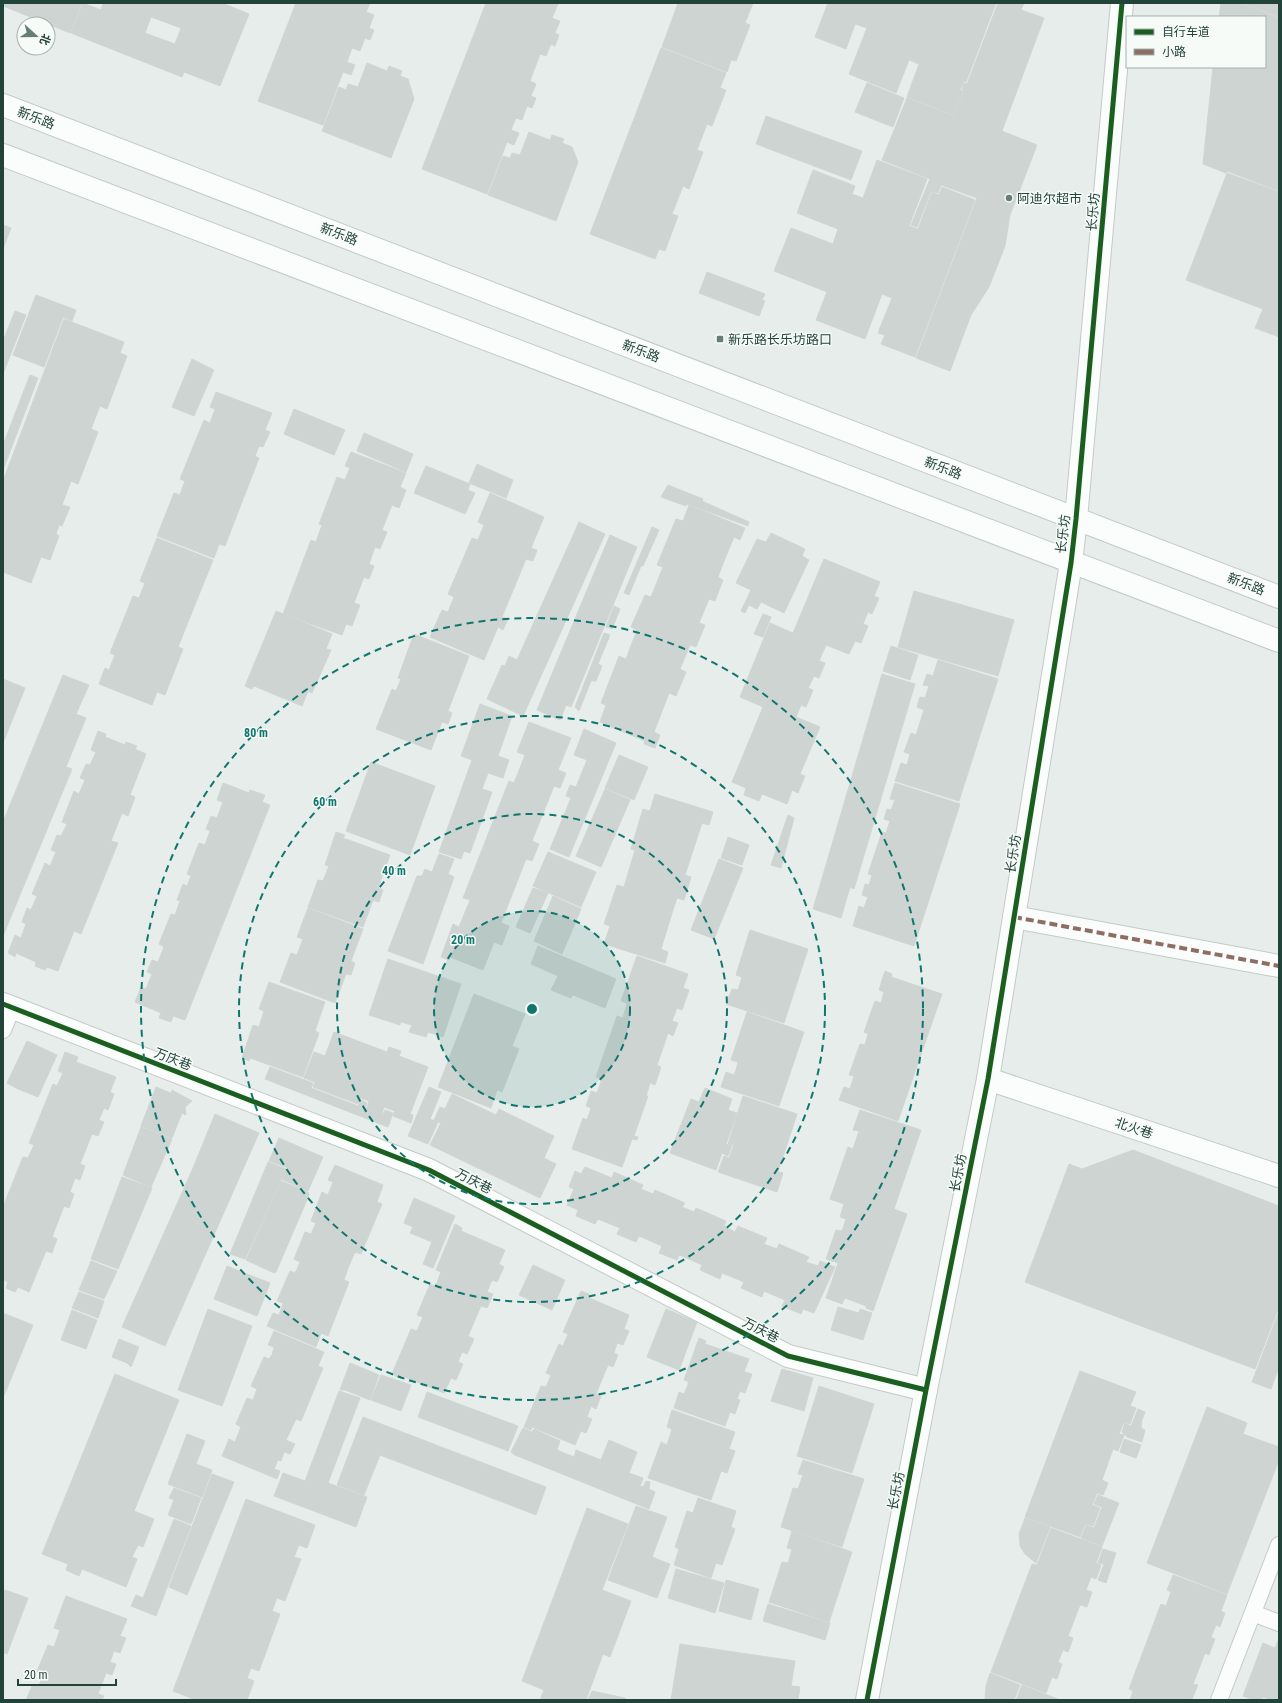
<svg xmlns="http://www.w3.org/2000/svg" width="1282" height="1703" font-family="'Roboto Condensed','Noto Sans SC',sans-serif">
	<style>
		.building { fill: #ced4d2; stroke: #d0d6d3; fill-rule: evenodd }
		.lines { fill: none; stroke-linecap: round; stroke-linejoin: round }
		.service-casing { stroke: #c4cac7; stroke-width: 18 }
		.pedestrian-casing { stroke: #c4cac7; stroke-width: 24 }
		.minor-casing { stroke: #c4cac7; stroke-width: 24 }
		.tertiary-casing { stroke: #c4cac7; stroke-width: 24 }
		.secondary-casing { stroke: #c2cbc7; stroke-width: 24 }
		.service { stroke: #fbfcfc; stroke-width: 16 }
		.pedestrian { stroke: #fbfcfc; stroke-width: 22 }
		.minor { stroke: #fbfcfc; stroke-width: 22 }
		.tertiary { stroke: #fbfcfc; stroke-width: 22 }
		.secondary { stroke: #fbfcfc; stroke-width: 22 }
		.quiet { stroke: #8d6e63; stroke-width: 4; stroke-dasharray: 8 4; stroke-linecap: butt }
		.cycleway-casing { stroke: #f6fbf8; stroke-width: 8 }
		.cycleway { stroke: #1b5e20; stroke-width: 5 }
		.ring { fill: none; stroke: #0f766e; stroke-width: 2; stroke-dasharray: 7 5 }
		.poi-dot { fill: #677e78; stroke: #f6fbf8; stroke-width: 1.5 }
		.labels { text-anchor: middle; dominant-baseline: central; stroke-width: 3; stroke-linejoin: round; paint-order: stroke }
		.street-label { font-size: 13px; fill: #22433a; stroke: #f6fbf8 }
		.poi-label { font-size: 13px; fill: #22433a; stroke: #f6fbf8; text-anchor: start }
		.centre { fill: #0f766e; stroke: #f6fbf8; stroke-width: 2 }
		.ring-label { font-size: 12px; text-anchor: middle; font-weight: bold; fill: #0f766e; stroke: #f6fbf8; stroke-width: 3; stroke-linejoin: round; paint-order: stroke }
	</style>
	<rect width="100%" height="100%" fill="#e7edea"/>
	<path class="building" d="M3,3H82L70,33L3,6Z
		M83,3L101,10L103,3H222L249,14L220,86L184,72L182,77L71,33ZM151,17L181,28L175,44L145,33Z
		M296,3H370L366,12L374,15L369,28L374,30L370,40L365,38L360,51L352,48L347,62L355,65L351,75L343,72L323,125L258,101Z
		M486,3H555L558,4L552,18L560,21L555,33L559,35L555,46L551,44L546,56L540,54L530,81L536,84L531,96L536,98L532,108L527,106L522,120L516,118L511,130L519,133L514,145L507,142L487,194L422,169Z
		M678,3H753L745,23L750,25L736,61L731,60L727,72L662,47Z
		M828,3H996L966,82L964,81L960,90L963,91L954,115L907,97L919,64L909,60L896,93L849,74L867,28L855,24L846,49L815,37Z
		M998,3H1024L1021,10L1044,18L1002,131L1037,145L1010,215L1005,246L989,287L971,315L950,371L916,358L977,198L941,185L938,193L931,191L917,227L911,225L930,179L882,160L907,98L954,116L964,90L962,89L964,83L967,84Z
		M1221,3H1240L1279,18V191L1227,171L1226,173L1203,164L1213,67H1265V17H1219Z
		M1242,3H1279V17Z
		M661,48L726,73L720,88L726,90L712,126L707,124L697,150L703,152L689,189L683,186L672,214L678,216L665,251L659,249L655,259L590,234Z
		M367,63L387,71L389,66L402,71L400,76L408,79L414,99L391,158L322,131L339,87L346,90L348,84L358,87Z
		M867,83L904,98L893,127L855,112Z
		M766,116L862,151L851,180L756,144Z
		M529,132L550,140L552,135L564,139L562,143L572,147L578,162L556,221L488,195L503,156L510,158L512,153L520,155Z
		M877,160L927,179L909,226L918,229L932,192L939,195L942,187L975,200L915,357L881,344L885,335L878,333L892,298L882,294L865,339L816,320L827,292L774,271L791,228L833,244L838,229L797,213L813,170L855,186L852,194L863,198Z
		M1227,173L1279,192V337L1255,328L1263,309L1186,280Z
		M3,225L11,228L3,249Z
		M707,272L765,294L762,300L765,301L759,316L699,293Z
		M36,295L76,310L72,321L63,317L44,367L13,355Z
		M15,311L26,315L3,374V341Z
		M64,319L124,342L120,353L127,356L107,409L100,406L91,429L98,432L78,484L71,481L62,505L70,507L62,526L59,525L56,534L59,536L50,560L41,557L31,583L3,572V481Z
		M192,359L214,370L194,416L172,407Z
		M30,375L38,378L3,470V445Z
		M216,392L272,413L265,430L270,432L263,447L259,446L255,456L259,458L225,546L219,544L214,558L157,536L174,493L180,495L185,481L180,479L204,420L210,423L215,409L210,407Z
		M294,409L345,430L334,455L284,434Z
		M364,433L413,454L406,472L357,451Z
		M351,452L406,473L400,487L406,490L399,508L392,505L382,530L387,532L380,549L375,547L369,564L374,566L369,579L364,577L354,603L360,605L352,626L346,624L342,635L283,614L311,540L316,542L322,525L319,524L337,477L345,480L350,468L345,466Z
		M477,464L513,480L506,498L469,483Z
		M426,466L470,484L468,490L475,493L465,514L414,493Z
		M668,485L703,499L702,501L749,522L748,526L687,504L686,506L661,497Z
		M490,493L544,517L531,548L537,550L533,561L526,559L502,617L508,619L503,630L498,627L484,660L430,637L442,610L448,612L454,597L448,594L472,538L478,540L484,525L478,522Z
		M689,505L745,528L740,540L734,537L724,561L718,577L723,580L715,601L709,599L699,623L705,625L696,647L690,645L680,669L686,672L676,696L669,693L654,732L660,735L655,748L644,744L645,741L600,722L606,705L601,703L619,656L626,659L637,630L631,627L645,595L651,597L663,567L657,565L676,519L683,521Z
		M579,522L605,534L523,716L487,699L502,665L505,666L509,656L517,660Z
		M652,527L659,530L643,566H641L629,595L624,593Z
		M771,533L805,549L802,556L809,560L784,613L761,602L757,609L749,605L745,613L741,611L751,590L736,583L757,539L766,542Z
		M610,535L637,547L571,707L566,705L560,720L537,710Z
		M157,538L213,560L178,647L183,649L165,695L157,692L152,705L99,684L105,668L109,670L115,655L110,653L133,596L139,598L145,583L140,581Z
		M824,559L880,582L874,596L879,598L872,614L868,612L863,624L868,626L861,643L855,641L849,654L826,645L819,661L825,663L819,678L814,676L808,688L813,690L806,707L801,705L796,717L820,727L800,774L805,776L798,793L792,790L787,804L762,794L759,801L744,795L746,788L732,782L763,707L740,697L770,623L793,633Z
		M914,591L1014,620L998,676L898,647Z
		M614,606L620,609L612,629L606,627Z
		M276,611L332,634L326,649L331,650L312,693L308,691L302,706L254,686L252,689L245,686Z
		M763,614L771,617L763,637L754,634Z
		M604,633L610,635L598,664L602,666L596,681H591L579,711L575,707Z
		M414,634L469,656L448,711L452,713L448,724L442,722L431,750L376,729L392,689L396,691L401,679L398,678Z
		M891,646L918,655L910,680L883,671Z
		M938,660L998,679L959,801L895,781L901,763L907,765L910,754L904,752L911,733L916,735L924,710L917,707L920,697L925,698L929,686L923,685L927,674L933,676Z
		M882,674L915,684L854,889L850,887L841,918L813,909Z
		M63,675L89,685L76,714L86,718L66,767L72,769L3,936V822Z
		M3,679L25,688L3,743Z
		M480,704L512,716L498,756L509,760L503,778L488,773L482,789L492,792L470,853L464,851L461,859L439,852L472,760L461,756Z
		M529,722L571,738L558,770L566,773L560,788L554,786L532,841L539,844L532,861L526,859L501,923L509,926L502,945L494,942L483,970L450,957L449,960L441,957L453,924L459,927L470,900L463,898L509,781L514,783L525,755L517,752Z
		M584,729L616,743L569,857L550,849L571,798L566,796L570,785L576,787L587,760L574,755Z
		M98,731L106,734L105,737L125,745L126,742L137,746L135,749L146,754L130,795L135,797L128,816L122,813L111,841L118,843L81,934L74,931L58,971L47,967L45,970L35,966L36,962L16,953L15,957L8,953L15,935L21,938L26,924L22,922L27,908L31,910L37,896L32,894L45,863L50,866L56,852L51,850L57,835L61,836L67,824L62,822L74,791L79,794L85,780L80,778L86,764L90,765L96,752L91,750Z
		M619,755L648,767L634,800L605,788Z
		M371,762L435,786L410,855L346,831Z
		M223,783L249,793L250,790L265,795L262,802L270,805L185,1020L173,1016L171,1022L159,1018L161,1013L135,1002L141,987L146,989L152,974L147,972L152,960L158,962L164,947L159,944L171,914L175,915L180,901L177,900L183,884L187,886L191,876L187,874L199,843L205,845L210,831L206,829L211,816L217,818L223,802L217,800Z
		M895,783L960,804L914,946L853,926L859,906L864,908L868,897L862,895L865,884L869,885L872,875L868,874L882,832L886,833L890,821L884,819L887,809L891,810L895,800L890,799Z
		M605,789L630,800L601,867L576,856Z
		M655,794L713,812L709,825L702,823L685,875L691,877L684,900L677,898L673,910L661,949L668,952L665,963L604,944L610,926L604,924L617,885L624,887L635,850L631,849L643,809L650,811Z
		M788,815L794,818L781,868L771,865Z
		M336,832L345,835L343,838L390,855L378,888L383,890L379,902L373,900L363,927L308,907L318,880L323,881L329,866L325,865Z
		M728,837L749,845L742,865L721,858Z
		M548,852L596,872L581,907L533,886Z
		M439,854L454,859L448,874L454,877L423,964L388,951L417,876H422L425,869L432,872Z
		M719,859L743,868L714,939L691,930Z
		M533,888L548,893L530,933L516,927Z
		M553,896L581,909L562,954L534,941Z
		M308,908L363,929L351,961L355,963L351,975L346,974L335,1003L280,982L291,953L297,955L303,939L297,937Z
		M750,930L808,949L784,1023L726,1004L732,989L738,990L742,977L736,975Z
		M538,946L616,979L605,1008L573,995L571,998L551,990L558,976L531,964Z
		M637,956L688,974L683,988L689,990L682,1010L677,1008L672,1021L678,1023L673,1036L668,1033L657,1065L661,1067L655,1085L650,1083L646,1096H648L634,1136L638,1137L637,1140L632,1139L622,1167L572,1149L583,1118L587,1120L591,1108L586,1106L591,1091L597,1093L602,1079L596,1077L617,1016L623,1018L627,1003L621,1001Z
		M388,959L461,984L443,1037L428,1032L426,1037L409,1032L412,1025L401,1022L400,1025L369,1015Z
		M885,971L892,974L891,977L942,994L898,1121L839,1100L844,1087L850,1089L854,1076L849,1075L860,1044L865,1045L868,1034L864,1032L875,1001L881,1003L884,992L879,990Z
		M269,982L325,1002L315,1031L319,1033L303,1077L250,1058L249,1061L242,1058L253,1025L259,1027L264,1011L259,1009Z
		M474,994L525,1014L512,1046L519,1049L502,1092L497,1090L491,1108L438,1087Z
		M747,1012L804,1032L779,1106L721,1087L726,1072L734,1075L736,1070L738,1062L731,1060Z
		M334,1032L387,1052L389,1047L401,1051L399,1056L428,1067L410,1114L413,1115L411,1123L393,1116L395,1111L384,1107L382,1114L367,1108L369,1101L360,1098L358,1104L313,1087L315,1082L304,1078L314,1052L325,1056Z
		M27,1041L57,1055L38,1097L18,1089L7,1083Z
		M65,1052L78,1057L76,1062L116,1077L110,1092L114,1094L108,1110L104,1108L99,1120L104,1122L98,1136L92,1134L80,1164L85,1166L80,1180L75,1178L70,1192L74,1194L69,1208L64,1206L52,1237L57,1239L52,1253L46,1251L29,1292L18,1287L15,1292L6,1288L8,1282L3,1280V1207L23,1157L28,1158L34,1145L29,1143L53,1084L57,1086L63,1073L58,1071Z
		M270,1067L313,1083L311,1088L358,1106L361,1100L367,1103L365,1108L379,1113L383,1115L385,1110L393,1113L388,1127L265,1079Z
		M156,1087L171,1093L172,1090L192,1101L185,1107L186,1115L182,1113L172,1138L141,1126Z
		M429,1087L441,1092L430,1119L438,1122L428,1144L408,1136Z
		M705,1088L732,1099L728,1110L737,1113L726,1144L732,1146L728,1156L722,1153L716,1170L670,1153L691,1099L699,1102Z
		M452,1094L496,1115L499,1109L503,1111L554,1136L544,1158L556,1164L540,1198L430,1145L441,1123L434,1120L440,1107L445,1109Z
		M743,1096L797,1114L778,1172L783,1173L777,1192L718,1172L724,1156L729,1158L734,1145L728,1144Z
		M860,1110L921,1130L894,1209L907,1214L873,1311L866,1308V1306L845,1298L842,1304L826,1298L838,1263L826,1259L836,1230L842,1231L846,1219L840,1217L844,1204L830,1199L848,1147L853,1149L859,1131L853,1130Z
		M215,1114L259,1133L165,1346L122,1327L193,1168Z
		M141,1127L172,1139L151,1187L123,1175Z
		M279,1138L323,1157L308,1191L281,1179L288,1168L269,1161Z
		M1133,1150L1279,1206V1307L1255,1369L1025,1282L1069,1164L1082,1169Z
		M268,1162L286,1169L245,1259L230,1254Z
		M335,1165L383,1185L377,1202L382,1204L361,1254L355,1252L348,1268L344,1280L349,1282L328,1336L321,1333L316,1347L267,1326L273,1313L279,1315L283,1303L277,1301L290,1271L295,1273L298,1267L300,1262L294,1259L305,1232L311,1234L316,1223L311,1221L322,1192L328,1195L333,1182L328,1180Z
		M585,1167L612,1178L614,1172L643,1185L641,1189L653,1194L655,1190L685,1203L682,1207L694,1212L696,1208L726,1221L724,1226L735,1232L738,1226L767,1238L764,1244L777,1249L779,1244L809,1257L806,1262L818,1266L820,1261L835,1267L814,1313L803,1309L801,1314L782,1306L785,1300L764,1291L762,1297L741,1288L744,1282L722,1273L720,1279L700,1270L702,1265L682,1256L679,1255L677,1260L659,1253L662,1246L639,1236L636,1242L617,1234L620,1228L598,1219L595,1224L576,1216L578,1210L567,1205L574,1189L569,1187L575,1171L581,1174Z
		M122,1177L152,1188L118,1269L91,1259Z
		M281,1181L308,1192L309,1195L276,1272L274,1273L246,1260Z
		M414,1198L455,1216L433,1268L423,1264L432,1242L410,1233L413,1227L404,1223Z
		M455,1224L462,1228L461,1231L505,1250L499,1264L504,1267L497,1282L492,1280L487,1292L493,1294L487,1308L481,1306L468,1336L474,1339L467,1354L462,1352L458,1362L463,1364L456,1380L451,1378L444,1393L400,1375L399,1378L392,1374L411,1329L417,1331L423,1317L417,1315L430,1284L435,1286L438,1280L441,1272L436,1270Z
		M91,1261L117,1271L104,1299L79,1290Z
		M533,1265L565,1280L552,1310L519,1295Z
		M227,1266L270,1283L257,1316L214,1299Z
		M581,1291L589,1294L587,1297L629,1315L624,1329L629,1331L623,1345L617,1343L614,1353L618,1355L613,1367L608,1365L596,1394L601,1396L596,1409L591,1406L587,1417L592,1419L586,1433L581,1431L575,1445L532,1427L531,1430L524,1427L541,1386L546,1387L551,1375L546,1373L559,1344L563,1346L568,1334L563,1332Z
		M79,1292L104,1301L98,1318L72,1308Z
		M838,1307L859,1313L860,1309L872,1313L863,1340L831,1330Z
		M208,1309L252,1326L222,1406L178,1390Z
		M666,1309L697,1322L679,1370L647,1357Z
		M72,1310L97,1320L86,1349L61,1340Z
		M1279,1311V1367L1271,1389L1252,1382Z
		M3,1313L33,1325L3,1398Z
		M274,1331L324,1352L318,1366L323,1368L301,1421L296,1419L286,1440L295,1444L290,1454L284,1452L281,1461L278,1460L274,1469L280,1471L277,1479L222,1456L229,1439L235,1442L241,1427L236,1424L247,1398L253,1400L257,1389L251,1386L264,1357L269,1359L272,1355L274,1347L268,1345Z
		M699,1338L706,1341L705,1344L749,1359L744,1372L752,1374L745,1393L740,1391L737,1399L740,1400L735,1414L730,1412L725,1426L674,1408L679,1392L684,1394L689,1382L684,1380Z
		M119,1339L139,1347L131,1367L127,1363L112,1357Z
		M350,1363L379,1375L370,1400L345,1390H340Z
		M782,1369L813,1378L804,1411L771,1401Z
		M1080,1371L1136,1392L1130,1406L1136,1408L1130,1424L1124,1422L1119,1434L1124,1435L1118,1451L1113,1449L1102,1480L1108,1483L1103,1495L1097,1493L1092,1505L1100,1508L1093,1526L1085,1524L1080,1537L1025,1517Z
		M115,1374L179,1400L134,1511L154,1519L143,1547L138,1545L132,1557L137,1559L126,1587L82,1569L79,1576L66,1570L68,1564L42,1554Z
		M381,1375L411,1385L401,1411L371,1400Z
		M819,1386L874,1404L852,1473L797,1456Z
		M339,1391L360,1398L328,1483L367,1497L356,1527L274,1496L283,1473L305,1481Z
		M427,1392L518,1426L508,1451L418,1417Z
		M1207,1407L1247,1423L1243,1434L1279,1447V1460L1227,1594L1147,1563Z
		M1138,1409L1145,1412L1142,1420L1141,1428L1145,1430L1142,1442L1127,1437L1122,1432L1125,1423L1131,1426Z
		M672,1410L735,1432L729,1449L735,1451L730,1465L727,1473L721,1471L711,1500L648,1478L661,1442L667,1445L672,1429L667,1427Z
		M363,1417L546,1487L536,1515L380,1455L364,1495L337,1485Z
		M523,1428L532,1432L534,1429L560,1441L557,1450L574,1457L576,1450L601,1460L609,1440L637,1452L629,1473L643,1478L640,1486L643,1487L646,1481L650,1482L649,1489L655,1492L649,1509L515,1455L511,1452Z
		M187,1434L205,1441L196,1464L212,1470L202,1497L168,1484Z
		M1124,1439L1141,1445L1136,1458L1120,1452Z
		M803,1460L864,1479L842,1547L781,1527L793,1488L798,1489L803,1475L798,1474Z
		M212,1474L234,1482L187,1595L169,1587Z
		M174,1488L201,1498L191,1524L168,1515L174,1500L169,1498Z
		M1098,1495L1119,1503L1102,1546L1081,1538L1086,1525L1094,1528L1102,1507L1094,1504Z
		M698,1498L736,1511L731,1527L735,1529L722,1565L716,1563L711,1578L674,1565L679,1549L675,1547L687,1511L693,1513Z
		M246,1499L315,1525L307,1548L299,1545L294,1557L301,1559L285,1601L277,1598L272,1611L280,1614L259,1671L251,1668L247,1678L254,1681L247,1700H196L173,1691Z
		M636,1506L667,1517L652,1557L670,1564L657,1598L608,1580Z
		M587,1508L628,1524L602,1590L631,1601L610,1657L603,1654L586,1700H540L544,1690L522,1681Z
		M1025,1518L1050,1527L1036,1563L1025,1554L1020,1546L1019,1534Z
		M174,1519L191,1526L156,1616L131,1606L136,1595L143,1598Z
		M1051,1528L1102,1547L1096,1563L1101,1565L1098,1574L1096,1579L1091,1577L1086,1590L1092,1592L1087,1607L1080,1605L1068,1636L1073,1638L1070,1647L1068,1652L1063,1650L1058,1662L1062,1664L1057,1679L1052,1677L1046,1693L991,1672L1032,1564L1037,1565Z
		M792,1531L852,1552L829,1622L769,1602L782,1562L788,1563L792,1549L787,1548Z
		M1103,1549L1116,1553L1106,1583L1098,1580L1104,1564L1098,1563Z
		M676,1569L724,1583L715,1613L668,1598Z
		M1173,1575L1227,1595L1221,1611L1225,1613L1220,1627L1216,1625L1211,1637L1215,1639L1209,1655L1205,1653L1193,1684L1198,1685L1192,1699L1188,1698L1187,1700H1130L1133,1691L1129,1689L1161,1604L1166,1606L1171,1592L1167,1590Z
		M726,1580L759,1589L751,1620L719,1611Z
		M5,1590L28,1598L7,1654L3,1652V1596Z
		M66,1596L127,1619L120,1636L126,1638L120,1653L114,1651L110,1662L116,1664L112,1675L106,1673L98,1694L104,1696L102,1700H26L33,1684L39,1686L43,1674L37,1671L48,1645L54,1647L60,1630L54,1628Z
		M768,1604L830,1623L825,1640L763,1621Z
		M1278,1641L1279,1700H1272L1263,1697L1261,1700H1254L1243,1696L1263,1643L1275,1648Z
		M680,1644L795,1661L791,1686L800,1687L798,1700H671Z
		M990,1673L1020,1685L1014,1700H985L986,1686Z
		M1022,1685L1060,1700H1016Z
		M592,1691L625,1698L626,1700H588Z"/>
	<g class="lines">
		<defs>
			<path id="service" d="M3,1030L12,1008
				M1253,1613L1279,1623
				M1219,1700L1279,1545"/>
			<path id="pedestrian" d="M1014,917L1279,966"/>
			<path id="minor" d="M3,1004L429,1170L788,1356L926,1390
				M988,1079L1279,1176"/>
			<path id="tertiary" d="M867,1700L926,1390L988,1079L1071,563L1076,519L1122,3"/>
			<path id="secondary" d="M3,105L1279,597
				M3,155L1279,641"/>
		</defs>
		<use href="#service" class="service-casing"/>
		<use href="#pedestrian" class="pedestrian-casing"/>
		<use href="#minor" class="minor-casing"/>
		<use href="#tertiary" class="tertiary-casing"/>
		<use href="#secondary" class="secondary-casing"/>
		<use href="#service" class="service"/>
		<use href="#pedestrian" class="pedestrian"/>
		<use href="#minor" class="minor"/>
		<use href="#tertiary" class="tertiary"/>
		<use href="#secondary" class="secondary"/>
		<path class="quiet" d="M1014,917L1279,966"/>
		<defs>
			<path id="cycleway" d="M3,1004L429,1170L788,1356L926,1390
				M867,1700L926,1390L988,1079L1071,563L1076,519L1122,3"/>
		</defs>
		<use href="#cycleway" class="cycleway-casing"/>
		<use href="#cycleway" class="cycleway"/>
	</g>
	<circle cx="532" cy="1009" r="98" fill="#0f766e" fill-opacity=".12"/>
	<g class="ring">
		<circle cx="532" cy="1009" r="98"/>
		<circle cx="532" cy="1009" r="195"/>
		<circle cx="532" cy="1009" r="293"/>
		<circle cx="532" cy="1009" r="391"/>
	</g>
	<g class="poi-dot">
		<circle cx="1009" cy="198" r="4"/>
		<rect x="716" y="335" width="8" height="8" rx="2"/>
	</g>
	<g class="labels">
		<g class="street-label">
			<text transform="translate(36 118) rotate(21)">新乐路</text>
			<text transform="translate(1093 212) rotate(-85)">长乐坊</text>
			<text transform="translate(339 234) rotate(21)">新乐路</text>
			<text transform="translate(641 351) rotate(21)">新乐路</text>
			<text transform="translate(943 468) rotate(21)">新乐路</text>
			<text transform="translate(1063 534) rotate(-83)">长乐坊</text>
			<text transform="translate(1246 584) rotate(21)">新乐路</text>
			<text transform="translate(1013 854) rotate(-81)">长乐坊</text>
			<text transform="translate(173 1059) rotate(21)">万庆巷</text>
			<text transform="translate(1134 1128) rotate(19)">北火巷</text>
			<text transform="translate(958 1173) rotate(-79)">长乐坊</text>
			<text transform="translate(474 1181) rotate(27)">万庆巷</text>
			<text transform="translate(761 1330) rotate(27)">万庆巷</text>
			<text transform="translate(896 1491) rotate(-79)">长乐坊</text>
		</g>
		<g class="poi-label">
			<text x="1017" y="198">阿迪尔超市</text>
			<text x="728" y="339">新乐路长乐坊路口</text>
		</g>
	</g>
	<circle cx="532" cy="1009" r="6" class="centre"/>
	<g class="ring-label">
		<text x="256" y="737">80 m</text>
		<text x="325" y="806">60 m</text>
		<text x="394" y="875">40 m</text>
		<text x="463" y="944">20 m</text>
	</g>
	<rect width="1282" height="1703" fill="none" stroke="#22433a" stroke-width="8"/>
	<rect x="1126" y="16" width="140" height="52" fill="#f6fbf8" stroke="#a1b1ac"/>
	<rect x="1134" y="29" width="20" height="6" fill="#1b5e20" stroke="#a1b1ac"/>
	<text x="1162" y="36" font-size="12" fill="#22433a">自行车道</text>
	<rect x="1134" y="49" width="20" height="6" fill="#8d6e63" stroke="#a1b1ac"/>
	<text x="1162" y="56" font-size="12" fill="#22433a">小路</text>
	<g transform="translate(36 36) rotate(111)"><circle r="19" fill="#f6fbf8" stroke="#a1b1ac"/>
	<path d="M0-3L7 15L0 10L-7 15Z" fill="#677e78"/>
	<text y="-6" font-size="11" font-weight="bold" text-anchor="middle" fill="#22433a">北</text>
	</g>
	<path d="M18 1679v6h98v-6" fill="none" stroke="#22433a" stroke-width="2"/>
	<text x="24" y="1679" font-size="12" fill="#22433a" stroke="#f6fbf8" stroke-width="3" paint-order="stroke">20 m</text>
</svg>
